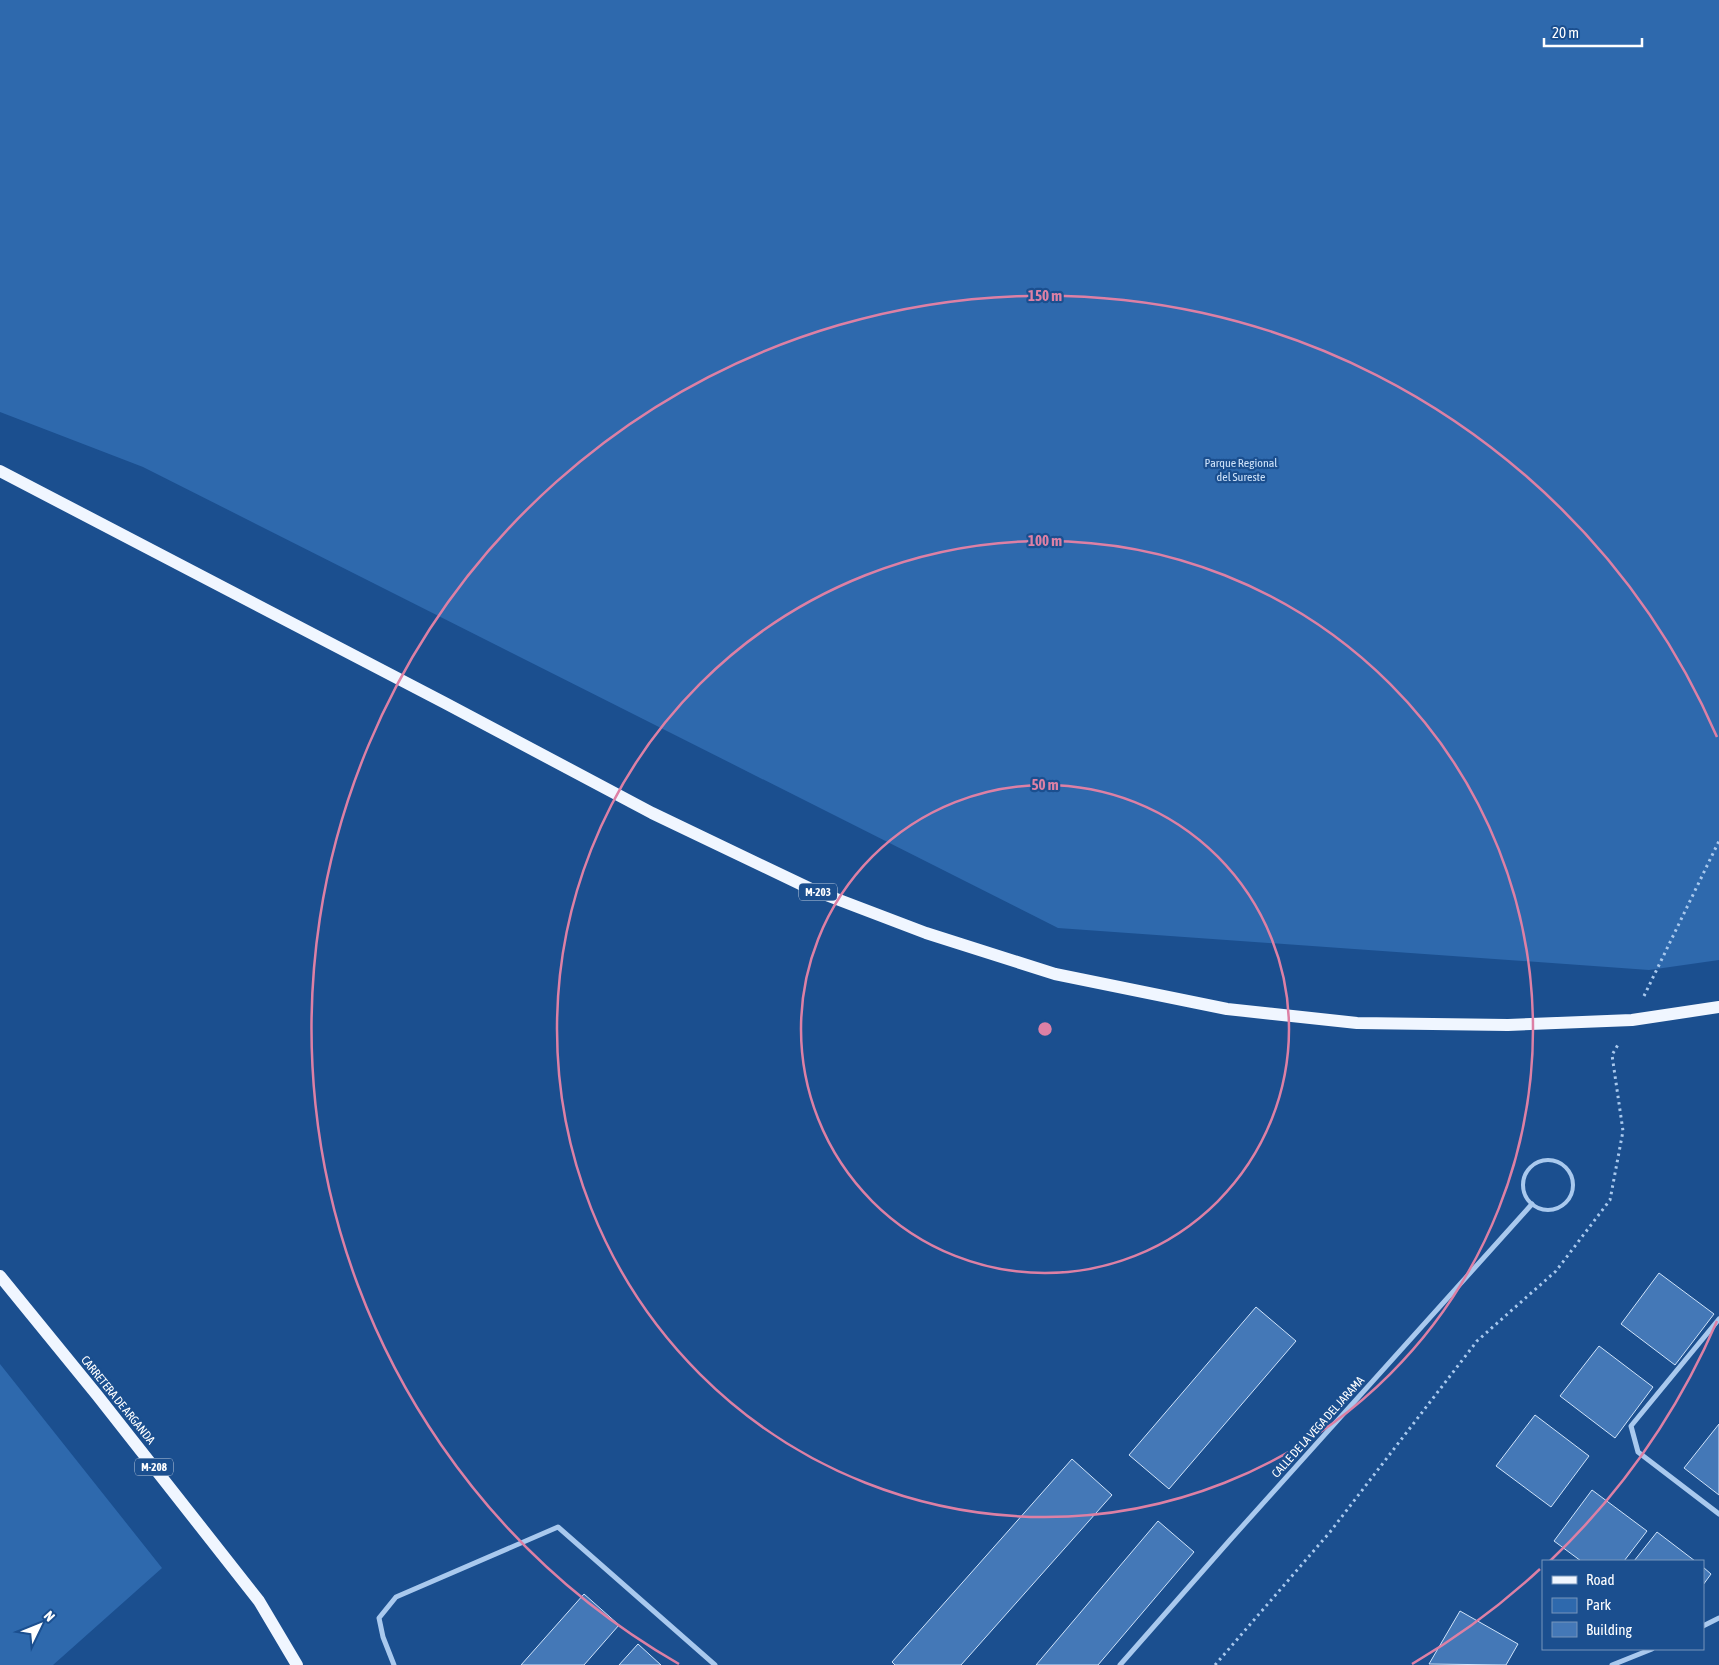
<svg xmlns="http://www.w3.org/2000/svg" width="1719" height="1665" font-family="'Asap Condensed',sans-serif">
	<style>
		.green { fill: #2e69ad }
		.building { fill: #4478b7; stroke: #cfe3fa }
		.lines { fill: none; stroke-linecap: round; stroke-linejoin: round }
		.path { stroke: #a9c9ee; stroke-width: 3; stroke-dasharray: 2.5 4; stroke-linecap: butt }
		.lane { stroke: #a9c9ee; stroke-width: 4 }
		.street { stroke: #a9c9ee; stroke-width: 5 }
		.primary { stroke: #f0f6ff; stroke-width: 12 }
		.ring { fill: none; stroke: #dd80a5; stroke-width: 2.5 }
		.labels { text-anchor: middle; dominant-baseline: central; stroke-width: 4.5; stroke-linejoin: round; paint-order: stroke }
		.shield { fill: #1b4f8f; stroke: #bbcadd; stroke-width: 1 }
		.shield-label { font-size: 11px; font-weight: bold; fill: #fff }
		.park-label { font-size: 12px; fill: #cfe3fa; stroke: #1b4f8f }
		.street-label { font-size: 12px; fill: #fff; stroke: #1b4f8f }
		.centre { fill: #dd80a5; stroke: #1b4f8f; stroke-width: 2.5 }
		.ring-label { font-size: 15px; text-anchor: middle; font-weight: bold; fill: #dd80a5; stroke: #1b4f8f; stroke-width: 4.5; stroke-linejoin: round; paint-order: stroke }
	</style>
	<rect width="100%" height="100%" fill="#1b4f8f"/>
	<path class="green" d="M0,0H1719V960L1649,970L1058,928L143,467L0,412Z
		M0,1364L162,1568L53,1665H0Z"/>
	<path class="building" d="M1659,1273L1714,1314L1675,1365L1621,1324Z
		M1256,1307L1296,1341L1169,1489L1129,1455Z
		M1599,1346L1653,1387L1615,1438L1560,1396Z
		M1535,1415L1589,1456L1551,1507L1496,1466Z
		M1719,1424V1495L1684,1468Z
		M1072,1459L1112,1495L961,1665H895L892,1662Z
		M1592,1490L1647,1531L1624,1561H1581L1554,1541Z
		M1158,1521L1194,1552L1098,1665H1036Z
		M1657,1532L1695,1561H1634Z
		M1703,1567L1711,1574L1703,1585Z
		M584,1594L619,1625L584,1665H521Z
		M1460,1611L1518,1644L1506,1665L1429,1664Z
		M638,1644L661,1665H619Z"/>
	<g class="lines">
		<path class="path" d="M1644,996L1719,841
			M1215,1665L1330,1532L1477,1341L1556,1271L1610,1200L1623,1131L1612,1055L1619,1043"/>
		<path class="lane" d="M1523 1185a25 25 0 1 1 50 0a25 25 0 1 1-50 0Z"/>
		<path class="street" d="M1719,1319L1631,1426L1638,1452L1719,1514
			M1703,1626L1719,1618
			M394,1665L383,1637L379,1618L396,1597L558,1527L715,1665
			M1120,1665L1230,1540L1532,1204
			M1612,1665L1652,1649"/>
		<path class="primary" d="M0,471L445,703L652,813L813,890L926,933L1055,974L1227,1009L1357,1023L1508,1025L1632,1020L1719,1007
			M0,1276L97,1395L259,1601L297,1665"/>
	</g>
	<g class="ring">
		<circle cx="1045" cy="1029" r="244"/>
		<circle cx="1045" cy="1029" r="488"/>
		<path d="M1717 1321A733 733 0 0 1 1550 1561M1540 1569A733 733 0 0 1 1412 1664M679 1664A733 733 0 1 1 1717 737"/>
	</g>
	<g class="labels">
		<g class="shield">
			<rect x="799" y="883.5" width="38" height="17" rx="4"/>
			<rect x="135" y="1458.5" width="38" height="17" rx="4"/>
		</g>
		<g class="shield-label">
			<text x="818" y="892">M-203</text>
			<text x="154" y="1467">M-208</text>
		</g>
		<g class="park-label">
			<text x="1241" y="463">Parque Regional<tspan x="1241" dy="14">del Sureste</tspan></text>
		</g>
		<g class="street-label">
			<text transform="translate(118 1400) rotate(51)">CARRETERA DE ARGANDA</text>
			<text transform="translate(1318 1427) rotate(-48)">CALLE DE LA VEGA DEL JARAMA</text>
		</g>
	</g>
	<circle cx="1045" cy="1029" r="8" class="centre"/>
	<g class="ring-label">
		<text x="1045" y="301">150 m</text>
		<text x="1045" y="546">100 m</text>
		<text x="1045" y="790">50 m</text>
	</g>
	<rect x="1542" y="1560" width="162" height="90" fill="#1b4f8f" stroke="#7695bc"/>
	<rect x="1552" y="1576" width="25" height="8" fill="#f0f6ff" stroke="#7695bc"/>
	<text x="1586" y="1585" font-size="15" fill="#ffffff">Road</text>
	<rect x="1552" y="1598" width="25" height="15" fill="#2e69ad" stroke="#7695bc"/>
	<text x="1586" y="1610" font-size="15" fill="#ffffff">Park</text>
	<rect x="1552" y="1622" width="25" height="15" fill="#4478b7" stroke="#7695bc"/>
	<text x="1586" y="1635" font-size="15" fill="#ffffff">Building</text>
	<g transform="translate(40 1625) rotate(47)" stroke="#1b4f8f" stroke-width="4" paint-order="stroke">
	<path d="M0-4L9 19L0 12L-9 19Z" fill="#ffffff"/>
	<text y="-8" font-size="14" font-weight="bold" text-anchor="middle" fill="#ffffff">N</text>
	</g>
	<path d="M1544 38v8h98v-8" fill="none" stroke="#ffffff" stroke-width="2.5"/>
	<text x="1552" y="38" font-size="15" fill="#ffffff" stroke="#1b4f8f" stroke-width="4" paint-order="stroke">20 m</text>
</svg>
